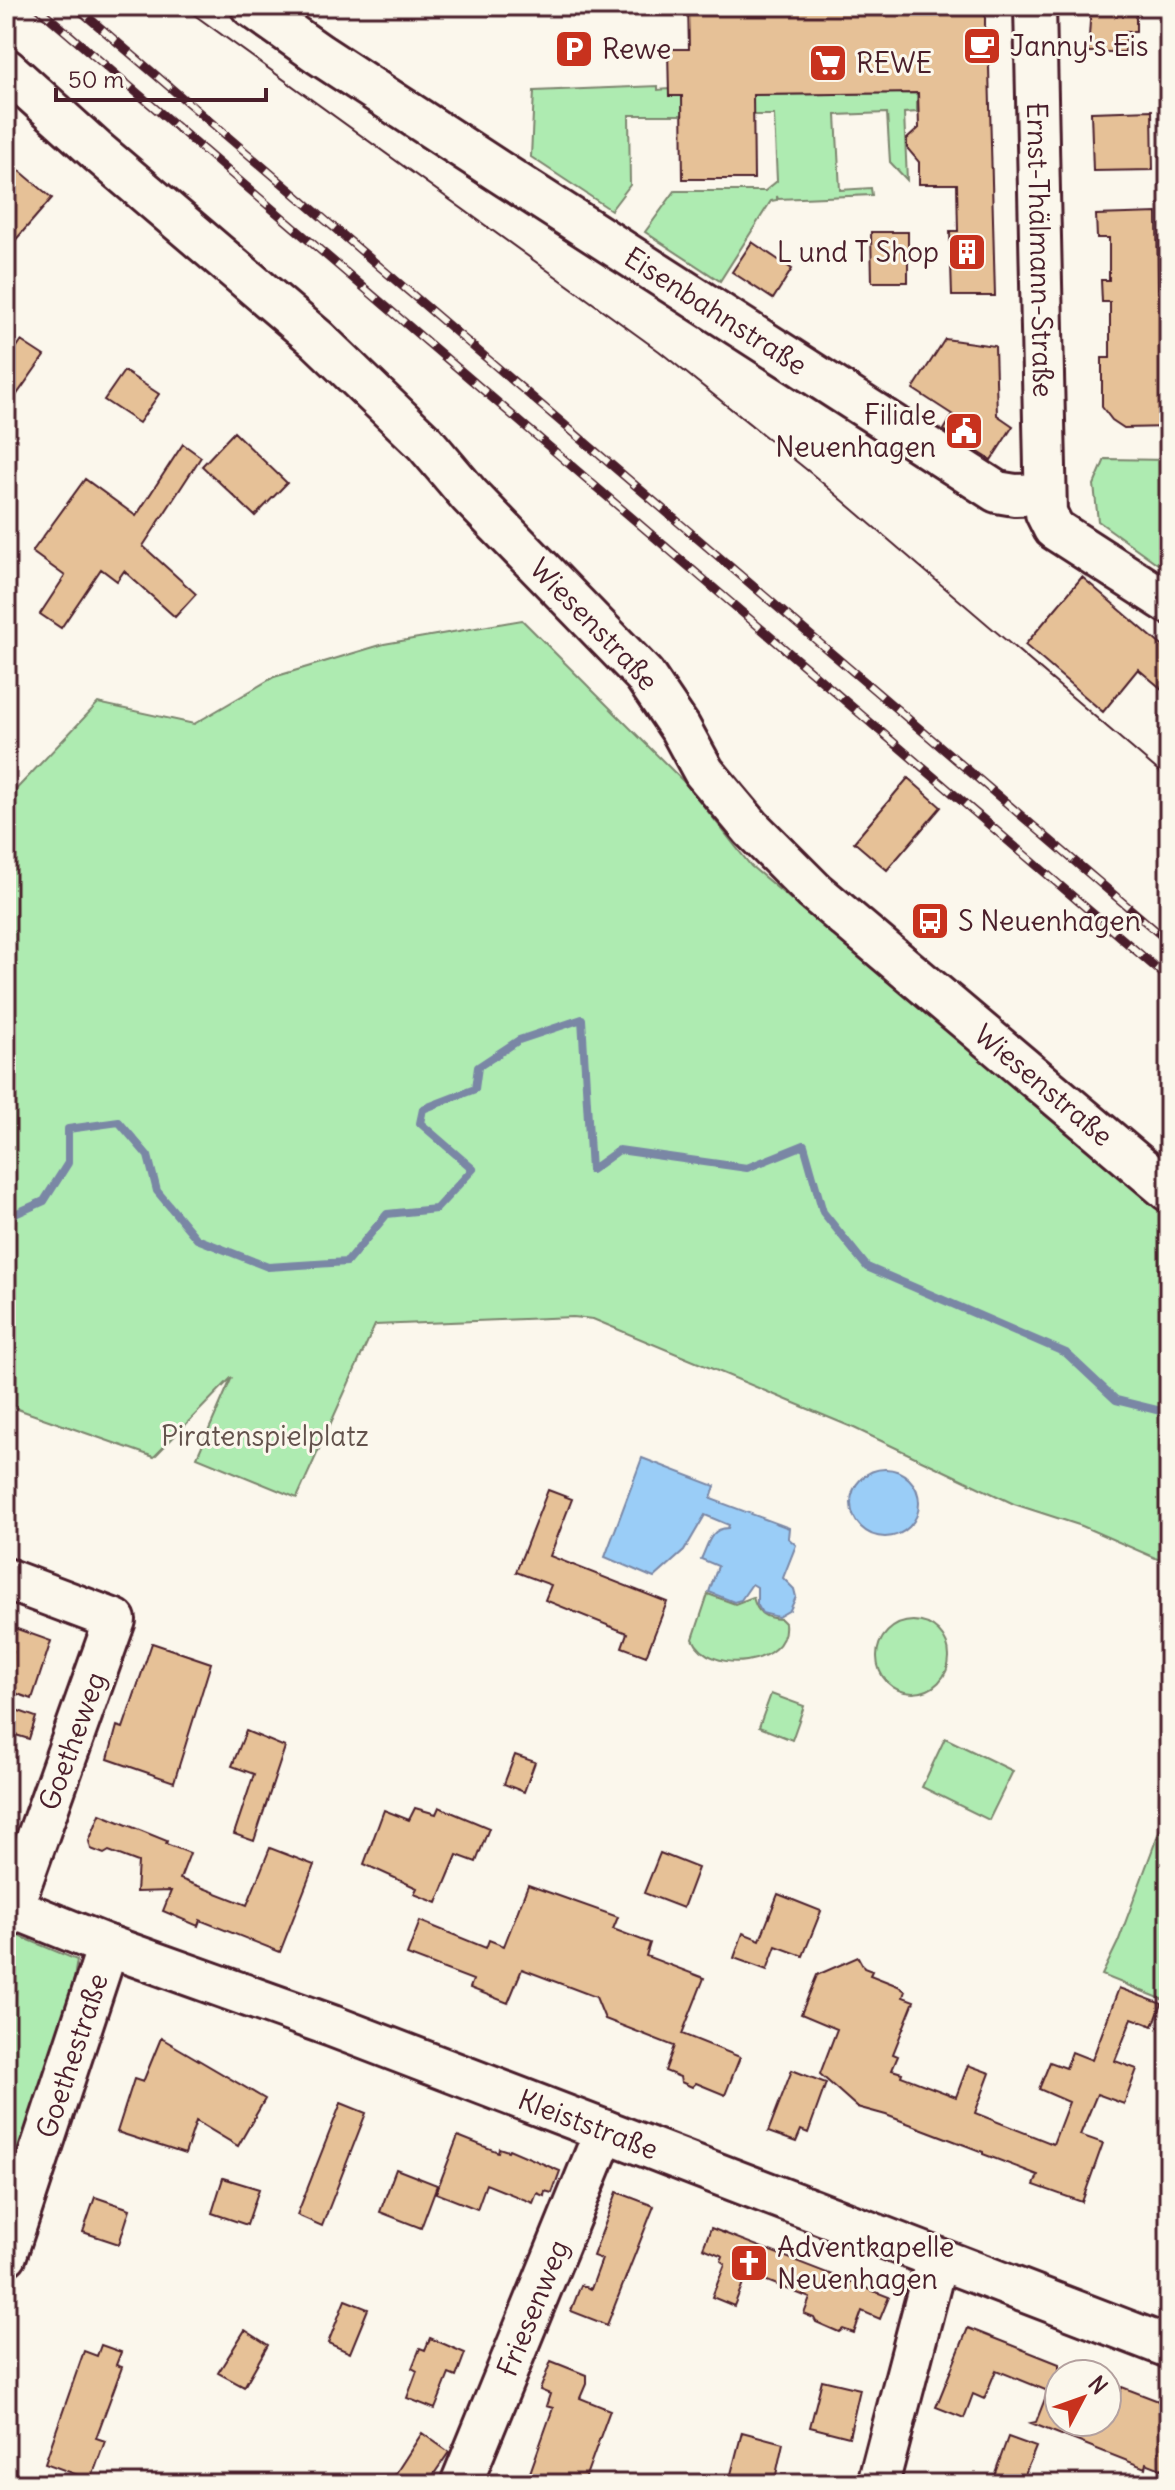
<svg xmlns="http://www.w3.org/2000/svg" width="1175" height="2490" font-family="Delius,sans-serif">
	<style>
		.green { fill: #aeebb1; stroke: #7c856e; stroke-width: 2 }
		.water { fill: #9acdf7; stroke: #7a87a5; stroke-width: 2 }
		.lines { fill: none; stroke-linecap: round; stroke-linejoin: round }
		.stream { stroke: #7a87a5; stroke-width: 8 }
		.building { fill: #e6c197; stroke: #4a1f2b; stroke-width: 2 }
		.minor-casing { stroke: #4a1f2b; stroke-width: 46 }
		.minor { stroke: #fbf7ec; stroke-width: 40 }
		.tram { stroke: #4a1f2b; stroke-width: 2 }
		.rail-casing { stroke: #4a1f2b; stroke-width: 9 }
		.rail { stroke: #fbf7ec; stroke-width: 6; stroke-dasharray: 18; stroke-linecap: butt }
		.labels { text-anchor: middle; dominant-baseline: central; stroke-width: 6; stroke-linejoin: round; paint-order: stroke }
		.poi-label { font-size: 28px; fill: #4a1f2b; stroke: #fbf7ec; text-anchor: start }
		.street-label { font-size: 28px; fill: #4a1f2b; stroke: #fbf7ec }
		.park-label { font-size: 28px; fill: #63524c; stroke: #fbf7ec }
	</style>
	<rect width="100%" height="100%" fill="#fbf7ec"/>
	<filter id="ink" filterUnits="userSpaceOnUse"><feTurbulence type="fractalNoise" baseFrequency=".0125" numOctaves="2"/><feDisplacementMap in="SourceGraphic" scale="16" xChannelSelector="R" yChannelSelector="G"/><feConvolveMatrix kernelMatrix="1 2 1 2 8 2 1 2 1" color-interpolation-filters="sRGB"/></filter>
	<g filter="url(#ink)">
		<path class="green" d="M658,86V90L669,89V96L917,93V112L904,113L907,180L890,162L887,113L836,115L840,190L871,188L872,195L778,199L777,196V200L771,201L720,281L645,232L675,191H765L777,181L774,115H629L630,185L611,210L531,157L534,91Z
			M1105,459L1169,460V572L1098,521L1094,485Z
			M522,620L687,785L751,866L1169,1216V1564L1082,1526L1014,1504L854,1428L593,1319L573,1317L375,1325L297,1498L197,1457L232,1377L154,1457L6,1405V800L98,703L194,724L274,677L384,644Z
			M708,1594L735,1604L753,1597C757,1613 764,1618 781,1619L785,1623C790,1666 709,1676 693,1639Z
			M877 1657a36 36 0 1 1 72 0a36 36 0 1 1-72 0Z
			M771,1694L804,1706L792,1740L759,1727Z
			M945,1738L1013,1771L989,1820L922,1787Z
			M1169,1805V2002L1102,1975L1118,1942Z
			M12,1933L77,1960L71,1997L6,2195V1951Z"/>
		<path class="water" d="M642,1458L715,1486L711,1499L789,1528L788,1538L796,1545L783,1578L794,1589L796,1597L790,1610L778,1617L762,1613L757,1604V1587L752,1584L741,1600L734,1602L709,1592L718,1566L701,1559C708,1545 710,1528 728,1528L729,1525L705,1515L684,1551L654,1578L605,1557Z
			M851 1503a34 34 0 1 1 68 0a34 34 0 1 1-68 0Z"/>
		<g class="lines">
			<path class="stream" d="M6,1218L44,1201L68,1163V1129L119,1122L148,1156L157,1191L197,1239L268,1267L347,1262L387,1214L436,1209L473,1169L420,1123L423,1109L475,1089L478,1067L519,1040L582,1019L591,1170L619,1150L747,1168L804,1145L823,1212L867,1267L1066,1353L1116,1400L1169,1413"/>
		</g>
		<path class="building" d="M688,6H985V29L988,30L995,296H952L950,231H958L957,184H919V162L907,148V139L919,128L918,93L753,95L754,179H683L682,96H669L668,49H689Z
			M1091,6H1136V32H1126L1125,52H1088Z
			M1152,110L1153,170L1093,171L1091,112Z
			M6,159L52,198L6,251Z
			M1157,213L1158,292H1169V427L1124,428L1112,420L1102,407V358H1110V302H1102L1101,280H1109V238H1097L1096,215Z
			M871,232H908V282H872Z
			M752,242L792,269L773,299L732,272Z
			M945,339L995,346L997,415L1013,426L991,460L944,430L953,415L913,389Z
			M21,341L44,356L6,410V363Z
			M124,371L159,394L139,423L104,400Z
			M234,432L287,483L255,516L202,466Z
			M183,444L201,457L143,546L196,594L175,617L124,571L117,581L101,569L61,628L40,614L65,576L32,552L85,479L136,516Z
			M1082,577L1169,652V695L1138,669L1103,712L1025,645Z
			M908,778L941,807L887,870L854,842Z
			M548,1490L572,1499L550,1556L667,1602L646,1656L622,1647L627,1633L545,1600L551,1585L516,1572Z
			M6,1625L51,1641L32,1699L6,1690V1671L13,1652L6,1649Z
			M152,1643L211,1663L174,1782L108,1759L117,1726L123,1728Z
			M16,1710L36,1717L29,1739L9,1733Z
			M246,1731L285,1747L254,1841L234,1834L254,1774L232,1766Z
			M515,1755L535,1762L524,1792L504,1784Z
			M439,1807L489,1828L476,1862L457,1855L437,1903L414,1894L417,1888L364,1864L384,1810L409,1820L415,1808L436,1814Z
			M100,1814L167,1841L166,1844L190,1853L180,1879L247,1905L270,1848L314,1865L280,1952L200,1920L198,1926L163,1911L171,1891L136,1892L138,1862L109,1851L104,1854L91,1849L89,1841Z
			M660,1853L698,1868L683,1908L644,1893Z
			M528,1885L618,1917L613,1929L650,1943L646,1956L704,1978L682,2034L740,2057L725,2095L696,2083L692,2087L681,2082L680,2077L665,2071L674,2046L605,2019L596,1997L522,1969L508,2003L470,1988L473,1980L407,1955L420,1921L486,1948L489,1940L504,1946Z
			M778,1894L821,1911L803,1956L776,1946L767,1970L734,1958L743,1933L760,1940Z
			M858,1957L864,1968L872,1971L870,1975L898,1986L905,1991L903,1997L914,2001L893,2054L898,2056L892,2070L902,2073L901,2076L956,2097L968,2065L990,2073L975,2113L1053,2144L1069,2102L1039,2089L1050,2062L1066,2068L1072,2052L1092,2060L1119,1988L1162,2004L1153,2026L1132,2018L1115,2061L1137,2069L1124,2104L1097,2094L1080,2135L1103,2143L1082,2202L1034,2185L1038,2175L983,2154V2152L886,2115L857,2107L820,2074L837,2029L801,2014L817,1975Z
			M161,2038L265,2099L238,2146L196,2121L185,2154L117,2132L134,2079L143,2082Z
			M792,2070L826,2083L808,2133L801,2130L796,2142L768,2132Z
			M341,2103L366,2113L322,2226L297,2215Z
			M458,2136L498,2152L499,2148L508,2151L509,2149L560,2171L552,2193L545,2191L544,2196L537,2193L533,2203L486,2184L477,2209L436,2193Z
			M396,2169L437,2185L421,2228L380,2212Z
			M223,2178L259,2189L247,2225L212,2213Z
			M617,2192L654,2206L607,2325L571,2311L581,2285L591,2289L602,2259L593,2256Z
			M95,2197L130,2209L119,2244L83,2232Z
			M711,2228L889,2297L880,2319L862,2311L854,2333L843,2329L839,2332L816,2322L814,2318L804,2314L810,2298L747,2273L734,2306L712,2297L725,2264L721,2261L723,2256L703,2248Z
			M345,2300L368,2309L350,2353L328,2343Z
			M968,2328L1059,2364V2422H1108L1122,2387L1169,2405V2472L1146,2463L1145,2468L1031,2423L1036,2422L1048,2391L996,2370L984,2399L973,2394L964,2418L936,2407Z
			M245,2330L268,2345L244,2387L218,2373Z
			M430,2338L465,2353L456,2377L449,2374L435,2409L407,2398L417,2371L412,2368L420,2348L425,2350Z
			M101,2345L121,2352L116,2365L122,2367L96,2438L105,2441L91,2480L45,2463L84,2351L97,2356Z
			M551,2361L586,2375V2384L580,2398L610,2410L583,2484H526L553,2408L546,2406L550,2394L540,2390Z
			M822,2380L860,2389L849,2437L810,2427Z
			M742,2432L783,2443L774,2484H751L752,2480L731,2474Z
			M422,2433L449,2452L427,2484H389Z
			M1008,2437L1036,2447L1021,2484H991Z"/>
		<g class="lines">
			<defs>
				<g id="minor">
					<path id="s1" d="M251,6L319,54L498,171L997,492L1015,495L1045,494"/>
					<path id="s2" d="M1035,6L1046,513L1054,529L1169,603"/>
					<path id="s3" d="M6,69L98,152L317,339L425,443L469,495L644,675L680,728L704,772L751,828L814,891L1169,1191"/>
					<path d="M6,1579L115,1620L20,1886L6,1918"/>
					<path id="s4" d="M6,1905L108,1946L332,2026L1169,2347"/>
					<path id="s5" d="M6,2255L108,1946"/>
					<path id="s6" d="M461,2484L605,2131"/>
					<path d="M878,2484L937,2258"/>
				</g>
			</defs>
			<use href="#minor" class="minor-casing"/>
			<use href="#minor" class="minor"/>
			<path class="tram" d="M182,6L659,351L812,474L1169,780"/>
			<defs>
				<path id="rail" d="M36,6L1169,979
					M75,6L1169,942"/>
			</defs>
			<use href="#rail" class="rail-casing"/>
			<use href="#rail" class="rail"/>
		</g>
	</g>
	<defs>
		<symbol id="cafe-square" viewBox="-11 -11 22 22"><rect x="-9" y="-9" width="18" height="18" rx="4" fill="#c8321e" stroke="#fbf7ec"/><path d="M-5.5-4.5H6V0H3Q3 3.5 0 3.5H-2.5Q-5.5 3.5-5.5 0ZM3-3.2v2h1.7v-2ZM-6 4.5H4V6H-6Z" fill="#fff"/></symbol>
		<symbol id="parking-square" viewBox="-11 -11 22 22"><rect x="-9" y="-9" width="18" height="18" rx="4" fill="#c8321e" stroke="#fbf7ec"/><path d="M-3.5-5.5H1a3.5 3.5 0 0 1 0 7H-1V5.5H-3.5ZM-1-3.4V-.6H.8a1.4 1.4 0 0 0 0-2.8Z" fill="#fff"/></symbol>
		<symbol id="supermarket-square" viewBox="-11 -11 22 22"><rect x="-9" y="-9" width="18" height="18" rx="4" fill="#c8321e" stroke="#fbf7ec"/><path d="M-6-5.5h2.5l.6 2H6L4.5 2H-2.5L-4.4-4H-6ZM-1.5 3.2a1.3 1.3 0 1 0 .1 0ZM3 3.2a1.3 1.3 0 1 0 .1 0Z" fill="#fff"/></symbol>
		<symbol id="building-square" viewBox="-11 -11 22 22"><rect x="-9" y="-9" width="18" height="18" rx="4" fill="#c8321e" stroke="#fbf7ec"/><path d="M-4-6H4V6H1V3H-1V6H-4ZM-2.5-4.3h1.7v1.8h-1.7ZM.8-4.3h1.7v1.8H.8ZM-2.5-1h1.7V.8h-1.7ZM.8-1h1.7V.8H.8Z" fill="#fff"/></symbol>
		<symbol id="civic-square" viewBox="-11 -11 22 22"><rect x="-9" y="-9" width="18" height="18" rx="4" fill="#c8321e" stroke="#fbf7ec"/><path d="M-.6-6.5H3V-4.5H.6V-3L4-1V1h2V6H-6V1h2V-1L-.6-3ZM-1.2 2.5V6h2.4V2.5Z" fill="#fff"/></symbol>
		<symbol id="bus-square" viewBox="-11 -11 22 22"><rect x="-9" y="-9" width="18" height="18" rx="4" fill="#c8321e" stroke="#fbf7ec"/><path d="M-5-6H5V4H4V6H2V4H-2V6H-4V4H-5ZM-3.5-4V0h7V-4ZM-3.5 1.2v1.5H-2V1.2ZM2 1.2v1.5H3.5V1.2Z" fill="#fff"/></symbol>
		<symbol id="church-square" viewBox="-11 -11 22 22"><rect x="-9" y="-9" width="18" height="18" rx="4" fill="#c8321e" stroke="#fbf7ec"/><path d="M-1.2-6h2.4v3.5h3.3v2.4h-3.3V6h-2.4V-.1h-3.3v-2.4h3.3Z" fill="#fff"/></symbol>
	</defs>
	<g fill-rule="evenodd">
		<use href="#cafe-square" x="960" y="24" width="44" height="44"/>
		<use href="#parking-square" x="552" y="27" width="44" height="44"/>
		<use href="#supermarket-square" x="806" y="41" width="44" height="44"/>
		<use href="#building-square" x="945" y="230" width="44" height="44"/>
		<use href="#civic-square" x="942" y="409" width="44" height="44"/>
		<use href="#bus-square" x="908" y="899" width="44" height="44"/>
		<use href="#church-square" x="727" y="2241" width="44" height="44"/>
	</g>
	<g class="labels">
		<g class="poi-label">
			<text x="1010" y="46">Janny's Eis</text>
			<text x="602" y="49">Rewe</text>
			<text x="856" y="63">REWE</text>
			<text x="939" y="252" text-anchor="end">L und T Shop</text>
			<text x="936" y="415" text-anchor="end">Filiale<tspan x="936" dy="32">Neuenhagen</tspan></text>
			<text x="958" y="921">S Neuenhagen</text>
			<text x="777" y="2247">Adventkapelle<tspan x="777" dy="32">Neuenhagen</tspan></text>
		</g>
		<g class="street-label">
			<text stroke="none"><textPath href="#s2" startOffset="244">Ernst-Thälmann-Straße</textPath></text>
			<text stroke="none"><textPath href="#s1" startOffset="556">Eisenbahnstraße</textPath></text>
			<text stroke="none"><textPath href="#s3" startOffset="810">Wiesenstraße</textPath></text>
			<text stroke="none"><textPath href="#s3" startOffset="1458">Wiesenstraße</textPath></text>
			<text transform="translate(72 1741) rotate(-70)">Goetheweg</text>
			<text stroke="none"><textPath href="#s5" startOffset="210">Goethestraße</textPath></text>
			<text stroke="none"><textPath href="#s4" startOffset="622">Kleiststraße</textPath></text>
			<text stroke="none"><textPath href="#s6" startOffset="190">Friesenweg</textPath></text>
		</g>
		<g class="park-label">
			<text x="265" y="1436">Piratenspielplatz</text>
		</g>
	</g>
	<rect width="1175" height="2490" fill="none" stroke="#fbf7ec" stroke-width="32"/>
	<rect x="16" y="16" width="1143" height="2458" fill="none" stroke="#4a1f2b" stroke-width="3" filter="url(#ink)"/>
	<g transform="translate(1083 2398) rotate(49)"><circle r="38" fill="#fbf7ec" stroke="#b4a19f" stroke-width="2"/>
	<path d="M0-6L14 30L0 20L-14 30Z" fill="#c8321e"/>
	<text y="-12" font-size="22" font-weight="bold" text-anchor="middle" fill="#4a1f2b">N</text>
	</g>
	<path d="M56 88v12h210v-12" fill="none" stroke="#4a1f2b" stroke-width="4"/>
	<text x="68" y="88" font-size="24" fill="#4a1f2b" stroke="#fbf7ec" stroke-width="6" paint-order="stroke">50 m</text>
</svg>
